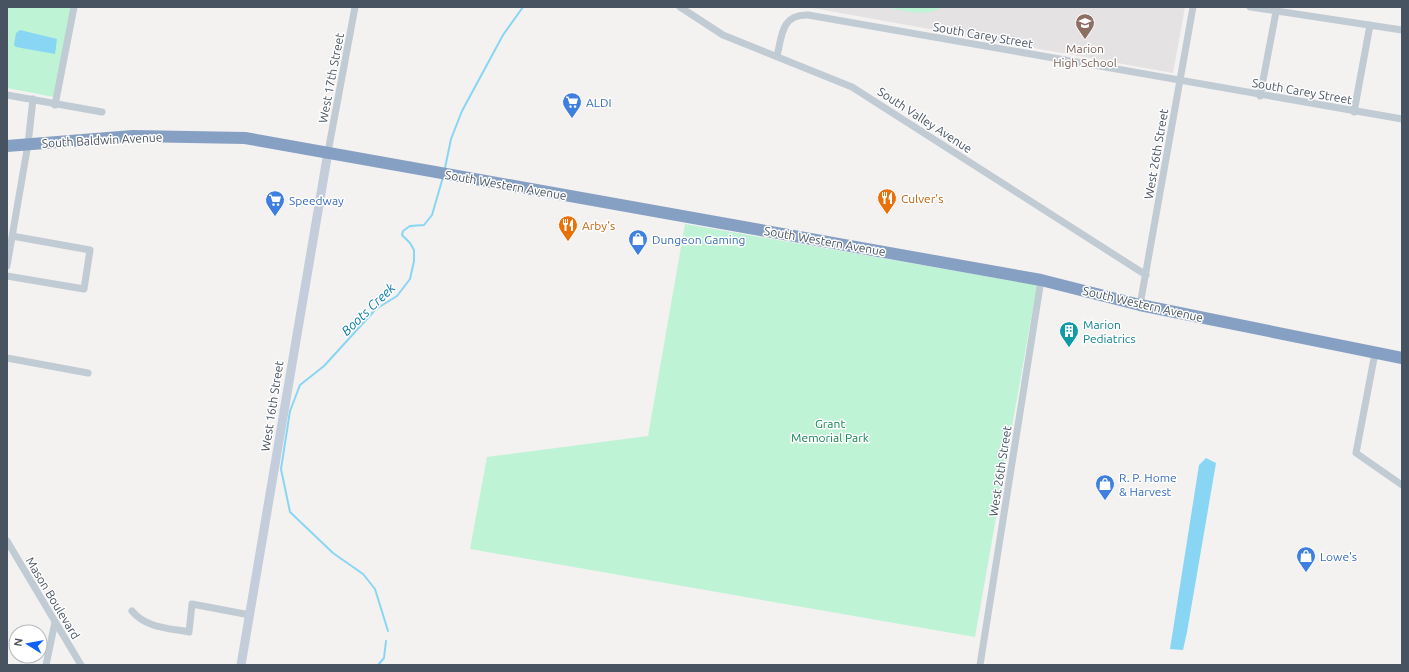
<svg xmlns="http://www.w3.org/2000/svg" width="1409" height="672" font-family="Ubuntu,sans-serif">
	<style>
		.education { fill: #e5e2e3 }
		.green { fill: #bef3d6 }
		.water { fill: #88d6f3 }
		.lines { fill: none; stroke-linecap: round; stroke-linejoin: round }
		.stream { stroke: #88d6f3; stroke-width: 2 }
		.street { stroke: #c1cbd4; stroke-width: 7 }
		.secondary { stroke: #c3cddb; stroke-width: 9 }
		.highway { stroke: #86a0c3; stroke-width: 12 }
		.labels { text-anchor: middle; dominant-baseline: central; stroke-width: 3; stroke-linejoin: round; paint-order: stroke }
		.street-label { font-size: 12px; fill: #475361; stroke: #fff }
		.education-label { font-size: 12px; fill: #785e54; stroke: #fff }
		.shop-label { font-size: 12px; fill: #366cbe; stroke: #fff; text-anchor: start }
		.food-label { font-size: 12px; fill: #c56008; stroke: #fff; text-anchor: start }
		.culture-label { font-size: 12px; fill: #0d838f; stroke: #fff; text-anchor: start }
		.park-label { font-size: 12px; fill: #118452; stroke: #fff }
		.water-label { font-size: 13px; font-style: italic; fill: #047ba8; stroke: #fff }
	</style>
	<rect width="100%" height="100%" fill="#f4f1f1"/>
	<path class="education" d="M807,7H1185L1173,73Z"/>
	<path class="green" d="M7,7H71L54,97L7,88Z
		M884,7H943C925,18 903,10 884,7Z
		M685,224L1037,285L975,637L470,549L487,457L648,436Z"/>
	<path class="water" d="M20,30L57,39L55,54L16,47L14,45L16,33Z
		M1206,458L1216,463L1187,632L1183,650L1170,649L1199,465Z"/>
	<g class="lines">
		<path class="stream" d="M445,168L451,139L462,111L503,35L523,7
			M388,631L375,589L363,574L333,553L290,512L281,469L290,411L300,385L324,366L376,309L397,296L410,279L414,261V250L410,243L402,235L403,231L410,226L424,225L432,215L443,177
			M378,665L384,658L386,641"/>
		<path class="street" d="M680,7L723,35L852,87L1146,275
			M1250,7L1402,30
			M777,56C782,36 781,14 808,15L1402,119
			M7,95L102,112
			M1260,96L1276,12
			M55,105L74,7
			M1354,112L1370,25
			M328,152L355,7
			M7,266L28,144L33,99
			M7,276L84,289L90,250L12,236
			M1140,305L1193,7
			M1375,353L1356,453L1402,485
			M7,358L88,373
			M7,541L81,665
			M132,611C146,628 168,628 189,632L192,604L250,615
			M46,665L55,622
			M980,665L1041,280"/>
		<path class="secondary" d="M241,665L328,152"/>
		<path class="highway" d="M7,146L133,136L245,138L1041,280L1140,305L1402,358"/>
	</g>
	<defs>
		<symbol id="school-pin" viewBox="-11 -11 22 30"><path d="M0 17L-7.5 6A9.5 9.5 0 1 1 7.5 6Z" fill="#8d6e63" stroke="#fff"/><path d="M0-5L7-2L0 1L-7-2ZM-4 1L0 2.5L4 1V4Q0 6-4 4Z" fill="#fff"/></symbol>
		<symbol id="supermarket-pin" viewBox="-11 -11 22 30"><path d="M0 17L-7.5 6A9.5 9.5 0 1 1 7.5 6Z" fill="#3f7fe0" stroke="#fff"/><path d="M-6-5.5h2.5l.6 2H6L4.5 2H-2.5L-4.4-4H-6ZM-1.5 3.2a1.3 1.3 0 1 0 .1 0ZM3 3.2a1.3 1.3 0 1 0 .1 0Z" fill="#fff"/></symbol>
		<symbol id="restaurant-pin" viewBox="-11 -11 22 30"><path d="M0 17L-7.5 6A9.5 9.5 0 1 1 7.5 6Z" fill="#e8710a" stroke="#fff"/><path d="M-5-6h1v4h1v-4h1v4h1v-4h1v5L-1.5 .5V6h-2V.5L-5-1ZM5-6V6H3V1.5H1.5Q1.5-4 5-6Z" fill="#fff"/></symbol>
		<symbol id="shop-pin" viewBox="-11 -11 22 30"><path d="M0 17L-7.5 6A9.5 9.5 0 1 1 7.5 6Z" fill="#3f7fe0" stroke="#fff"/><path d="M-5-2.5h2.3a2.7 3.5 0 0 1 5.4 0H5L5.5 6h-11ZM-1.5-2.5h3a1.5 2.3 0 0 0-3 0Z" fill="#fff"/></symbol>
		<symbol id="building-pin" viewBox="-11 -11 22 30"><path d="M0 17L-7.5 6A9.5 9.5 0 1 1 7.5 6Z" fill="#0f9aa8" stroke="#fff"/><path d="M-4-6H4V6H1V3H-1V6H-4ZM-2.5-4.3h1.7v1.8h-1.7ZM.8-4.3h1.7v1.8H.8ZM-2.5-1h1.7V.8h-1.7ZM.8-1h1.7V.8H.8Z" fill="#fff"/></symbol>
	</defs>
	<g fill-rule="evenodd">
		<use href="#school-pin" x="1074" y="12" width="22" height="30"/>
		<use href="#supermarket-pin" x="561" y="91" width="22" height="30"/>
		<use href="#restaurant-pin" x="876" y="187" width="22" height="30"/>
		<use href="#supermarket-pin" x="264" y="189" width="22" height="30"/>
		<use href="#restaurant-pin" x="557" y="214" width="22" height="30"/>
		<use href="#shop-pin" x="627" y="228" width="22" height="30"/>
		<use href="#building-pin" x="1058" y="320" width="22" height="30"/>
		<use href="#shop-pin" x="1094" y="473" width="22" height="30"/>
		<use href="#shop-pin" x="1295" y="545" width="22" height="30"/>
	</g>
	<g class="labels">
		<g class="street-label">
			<text transform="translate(983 35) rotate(10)">South Carey Street</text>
			<text transform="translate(331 78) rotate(-79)">West 17th Street</text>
			<text transform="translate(1302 91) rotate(10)">South Carey Street</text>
			<text transform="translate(925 120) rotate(33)">South Valley Avenue</text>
			<text transform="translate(102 140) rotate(-3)">South Baldwin Avenue</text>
			<text transform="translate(1156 154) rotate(-80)">West 26th Street</text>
			<text transform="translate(506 185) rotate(10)">South Western Avenue</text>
			<text transform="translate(825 241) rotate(10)">South Western Avenue</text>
			<text transform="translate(1143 304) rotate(13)">South Western Avenue</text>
			<text transform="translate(272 406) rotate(-81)">West 16th Street</text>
			<text transform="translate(1000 471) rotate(-81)">West 26th Street</text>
			<text transform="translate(53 598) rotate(59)">Mason Boulevard</text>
		</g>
		<g class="education-label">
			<text x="1085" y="48">Marion<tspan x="1085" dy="14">High School</tspan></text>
		</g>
		<g class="shop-label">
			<text x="586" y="102">ALDI</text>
			<text x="289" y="200">Speedway</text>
			<text x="652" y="239">Dungeon Gaming</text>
			<text x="1119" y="477">R. P. Home<tspan x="1119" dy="14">&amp; Harvest</tspan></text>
			<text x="1320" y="556">Lowe's</text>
		</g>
		<g class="food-label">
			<text x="901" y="198">Culver's</text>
			<text x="582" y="225">Arby's</text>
		</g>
		<g class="culture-label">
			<text x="1083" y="324">Marion<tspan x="1083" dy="14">Pediatrics</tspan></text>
		</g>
		<g class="park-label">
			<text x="830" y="423">Grant<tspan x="830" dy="14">Memorial Park</tspan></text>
		</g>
		<g class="water-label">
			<text transform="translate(368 309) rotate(-44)">Boots Creek</text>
		</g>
	</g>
	<rect width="1409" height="672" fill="none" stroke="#475361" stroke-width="16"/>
	<g transform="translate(28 644) rotate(281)"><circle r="19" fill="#ffffff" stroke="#b5bac0"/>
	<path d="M0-3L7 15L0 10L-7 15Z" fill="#0c62f3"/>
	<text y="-6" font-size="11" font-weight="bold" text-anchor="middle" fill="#475361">N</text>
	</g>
</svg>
